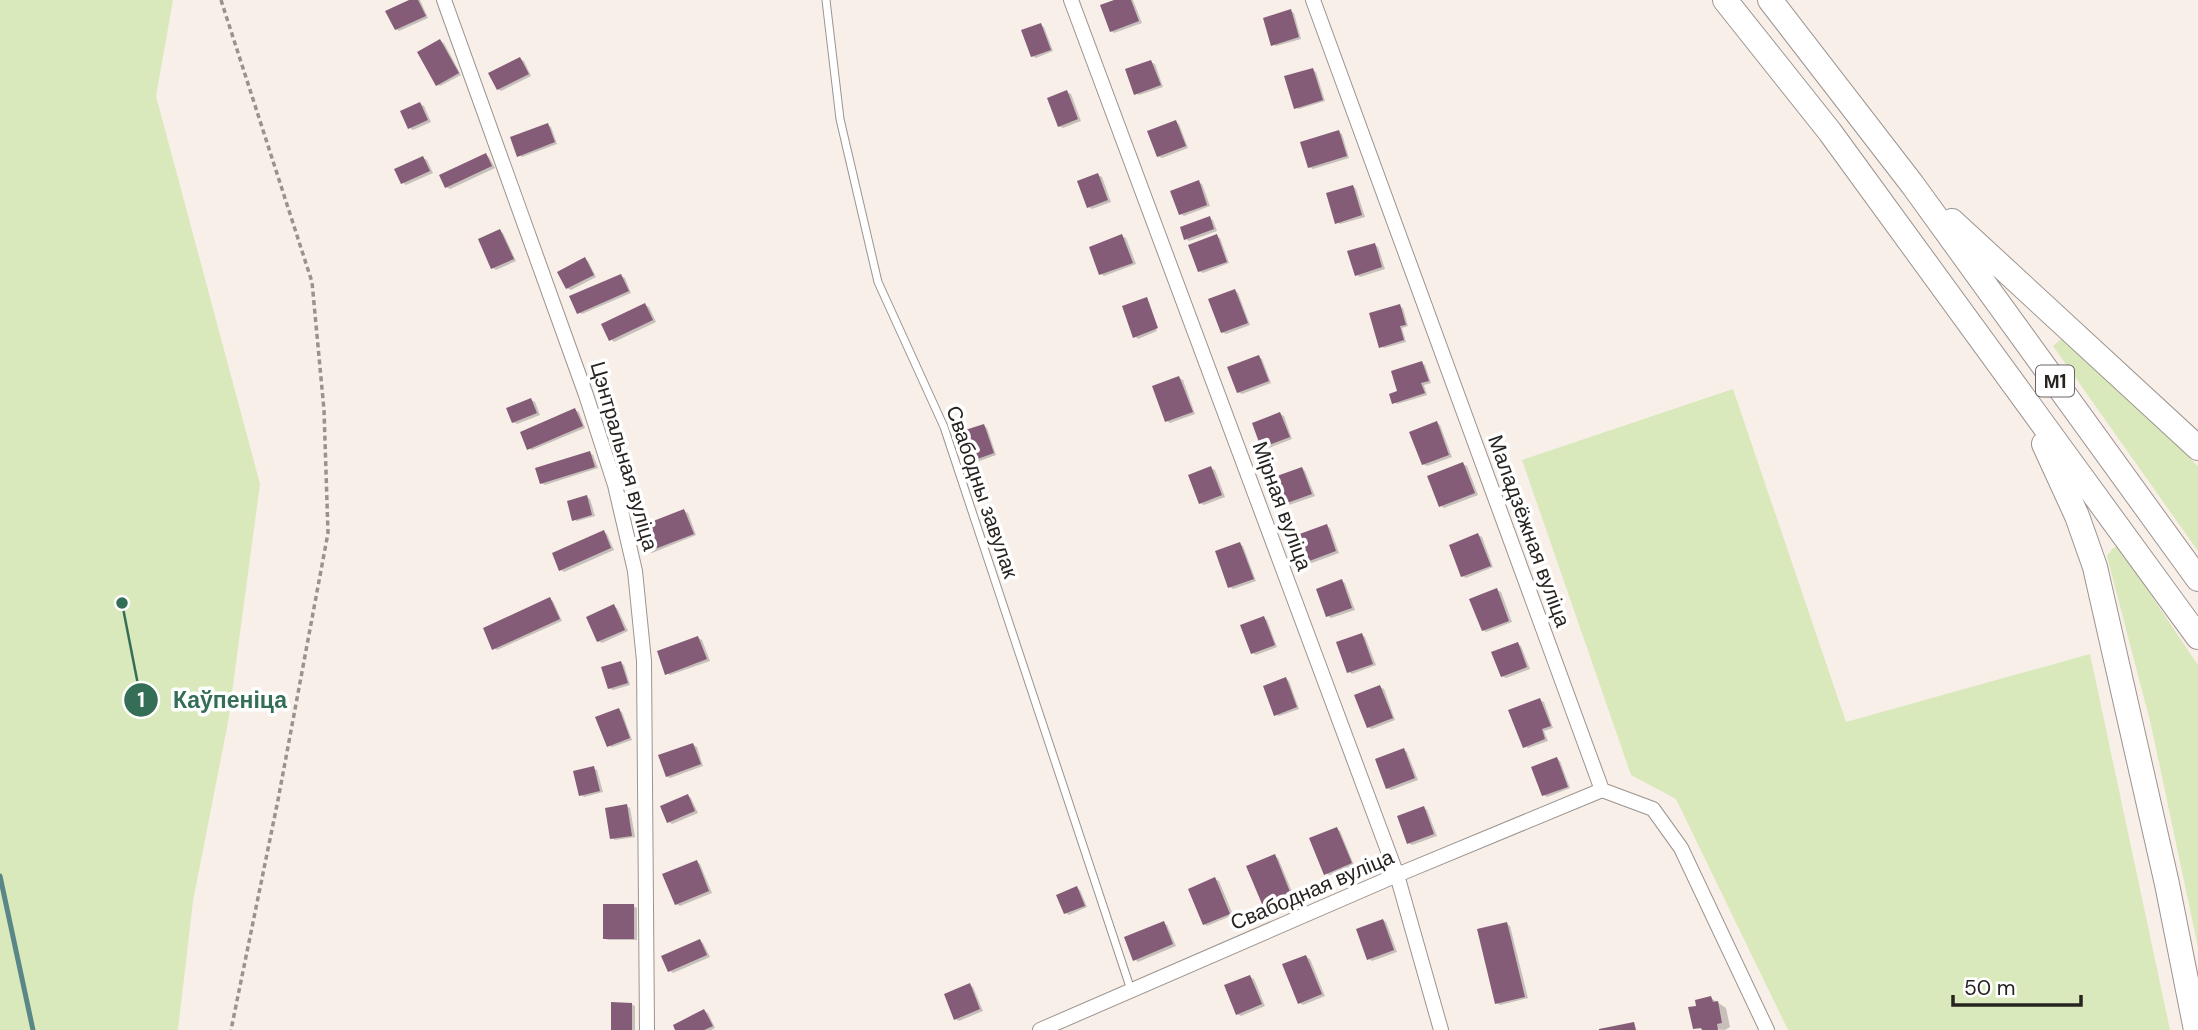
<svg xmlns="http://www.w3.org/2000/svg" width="2198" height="1030" font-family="'DM Sans',sans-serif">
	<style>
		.green { fill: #d9e9bb }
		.shadow { fill: #0003 }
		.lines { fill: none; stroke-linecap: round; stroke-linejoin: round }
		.stream { stroke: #5a8687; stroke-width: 5 }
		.building { fill: #845c78 }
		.service-casing { stroke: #9c938e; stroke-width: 9 }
		.minor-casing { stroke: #9c938e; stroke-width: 16 }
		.motorway-casing { stroke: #9c938e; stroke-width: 26 }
		.path { stroke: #99928e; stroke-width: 3.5; stroke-dasharray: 5 3.5; stroke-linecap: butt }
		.service { stroke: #fff; stroke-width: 7 }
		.minor { stroke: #fff; stroke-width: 14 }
		.motorway { stroke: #fff; stroke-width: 24 }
		.labels { text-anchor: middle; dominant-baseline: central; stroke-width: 7; stroke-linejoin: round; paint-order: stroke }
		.shield { fill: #fff; stroke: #686564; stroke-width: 2 }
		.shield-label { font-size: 19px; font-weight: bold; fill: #272321 }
		.street-label { font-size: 21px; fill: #272321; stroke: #fff }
		.leader { fill: none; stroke: #356e57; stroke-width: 2.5 }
		.callout-dot { fill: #356e57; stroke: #fff; stroke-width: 2.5 }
		.mark-label { font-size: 21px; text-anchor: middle; font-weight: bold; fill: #fff }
		.callout-label { font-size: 23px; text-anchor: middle; font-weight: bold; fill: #356e57; stroke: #fff; stroke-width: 7; stroke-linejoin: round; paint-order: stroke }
	</style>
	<rect width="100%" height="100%" fill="#f8efe9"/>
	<path class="green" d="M0,0H173L156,96L260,484L228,722L193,901L178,1030H0Z
		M2065,336L2198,466V551L2053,346Z
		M1733,389L1846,722L2090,654L2170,1030H1788L1676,799L1631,775L1522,460Z
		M2118,546L2198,665V947L2151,725L2107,556L2113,548Z"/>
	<path class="shadow" d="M413,0H420L428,18L399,31L396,29Z
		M1119,0H1133L1142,23L1114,33L1111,31Z
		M1290,11L1294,13L1301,39L1276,46L1273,44Z
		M1040,25L1044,27L1053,51L1036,58L1032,56Z
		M440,41L444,43L461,75L440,86L437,84Z
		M520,59L524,61L531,76L501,91L498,89Z
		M1151,62L1155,64L1163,87L1139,95L1136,93Z
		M1313,70L1316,72L1325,101L1299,109L1295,107Z
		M1067,92L1071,94L1081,121L1063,128L1059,126Z
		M420,104L424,106L431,122L413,130L410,128Z
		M1176,122L1179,124L1188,148L1162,158L1158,156Z
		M548,125L551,127L557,144L522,157L519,155Z
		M1339,132L1342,134L1349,158L1313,169L1309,167Z
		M486,155L489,157L495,168L450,189L446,187Z
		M423,158L427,160L433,173L406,185L403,183Z
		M1098,175L1102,177L1111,202L1092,209L1089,207Z
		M1198,182L1202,184L1210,206L1184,216L1181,214Z
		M1353,186L1356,189L1365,217L1340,224L1337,222Z
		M1209,218L1213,220L1217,231L1189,241L1186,239Z
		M500,231L503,233L516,261L496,270L493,268Z
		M1122,236L1126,238L1136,264L1104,276L1101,274Z
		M1216,236L1220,238L1229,263L1203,273L1199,271Z
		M1374,245L1378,247L1385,269L1360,277L1356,274Z
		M585,259L588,261L596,277L571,290L567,288Z
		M621,276L625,278L631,293L582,314L578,312Z
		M1235,291L1238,293L1250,325L1226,334L1222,332Z
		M1145,299L1157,331L1138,339L1135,336Z
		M645,305L649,307L656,322L614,342L611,339Z
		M1399,306L1403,308L1408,326L1402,328L1406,342L1384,348L1380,346Z
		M1259,357L1262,359L1271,383L1242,394L1238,392Z
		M1422,363L1425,365L1431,383L1424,385L1427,395L1397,404L1394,402Z
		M1179,378L1183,380L1195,414L1170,423L1167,421Z
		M531,400L535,402L540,415L517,424L513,422Z
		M575,410L579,412L585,428L532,450L529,448Z
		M1280,414L1284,416L1292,439L1266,449L1263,446Z
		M1437,423L1440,425L1452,457L1427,466L1423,464Z
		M984,426L987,428L996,455L977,462L974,459Z
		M590,453L593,455L598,468L545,485L541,483Z
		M1463,464L1467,466L1478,495L1444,508L1441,506Z
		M1211,468L1215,470L1225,497L1204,505L1200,503Z
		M1302,468L1305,471L1315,496L1289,505L1286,503Z
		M587,497L590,499L595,516L577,521L573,519Z
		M684,511L688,513L696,535L652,553L649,551Z
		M1327,526L1330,528L1339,553L1309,564L1306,562Z
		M604,532L607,534L614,550L564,572L561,570Z
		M1478,535L1482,537L1493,567L1466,578L1462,576Z
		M1240,544L1243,546L1256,581L1233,589L1230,587Z
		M1342,581L1345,583L1355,610L1331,618L1328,616Z
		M1497,590L1501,592L1512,622L1486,632L1483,630Z
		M550,599L553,601L562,621L497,650L494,648Z
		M614,606L617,608L628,631L602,643L598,641Z
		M1263,618L1267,620L1277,647L1256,655L1253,653Z
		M1362,635L1365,637L1376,665L1352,674L1349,672Z
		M698,638L702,640L710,661L670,675L667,673Z
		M1518,644L1521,646L1530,669L1506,678L1502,676Z
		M621,663L624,665L630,685L613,690L609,688Z
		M1286,679L1289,681L1299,709L1279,716L1275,714Z
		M1380,687L1384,689L1395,720L1372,729L1368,727Z
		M1540,700L1544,702L1553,728L1544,731L1548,741L1528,748L1524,746Z
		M619,710L622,712L632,740L612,747L608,745Z
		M693,745L697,747L703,766L670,778L667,776Z
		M1404,750L1407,752L1418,780L1391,790L1387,788Z
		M1557,759L1560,761L1570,788L1547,797L1544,795Z
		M593,768L597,770L603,792L584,797L581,795Z
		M688,796L691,798L698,813L672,824L669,822Z
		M626,806L630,808L635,837L615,840L612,838Z
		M1424,808L1427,810L1437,836L1412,845L1409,843Z
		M1337,829L1340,831L1354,865L1329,875L1326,873Z
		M1274,856L1278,858L1293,894L1267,905L1263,903Z
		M697,862L700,864L712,893L680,906L676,904Z
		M1215,879L1219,881L1233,915L1207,926L1204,924Z
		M1077,888L1080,890L1087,907L1069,915L1066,913Z
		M633,906L637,908V940H608L604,938Z
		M1383,920L1386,922L1397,952L1372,961L1369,959Z
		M1163,923L1167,925L1176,946L1138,962L1135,959Z
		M1507,924L1510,926L1528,998L1500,1005L1497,1003Z
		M700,941L703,943L710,957L673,973L670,971Z
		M1306,957L1310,959L1325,996L1303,1005L1300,1003Z
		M1250,977L1254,979L1265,1006L1241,1016L1237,1014Z
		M969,985L973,987L983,1011L959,1021L956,1019Z
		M1711,998L1726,1008L1730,1027L1725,1030L1695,1028L1698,1007Z
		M631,1004L635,1006V1030H613Z
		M704,1011L708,1013L715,1028L711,1030H677Z"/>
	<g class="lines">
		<path class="stream" d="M0,876L33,1030"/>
	</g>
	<path class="building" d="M409,0H418L426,16L395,30L385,11Z
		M1114,0H1131L1139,21L1110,32L1100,5Z
		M1291,9L1299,37L1271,46L1263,18Z
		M1041,23L1051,50L1031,57L1021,30Z
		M440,39L459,73L436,86L417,52Z
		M520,57L529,74L497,90L488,73Z
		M1151,60L1161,85L1134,95L1125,69Z
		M1313,68L1323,100L1294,109L1284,76Z
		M1067,90L1078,119L1058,127L1047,98Z
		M420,102L428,120L408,129L400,111Z
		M1176,120L1186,146L1157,157L1147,131Z
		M548,123L555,142L517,157L510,137Z
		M1339,130L1347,156L1308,168L1300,142Z
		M486,153L492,166L445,188L439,175Z
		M423,156L430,171L401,184L394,169Z
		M1098,173L1108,200L1087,208L1077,181Z
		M1199,180L1207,205L1179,215L1170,191Z
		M1353,185L1362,215L1335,224L1326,193Z
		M1210,216L1214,229L1184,240L1180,227Z
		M500,229L514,259L491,269L478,239Z
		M1122,234L1133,263L1099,275L1089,247Z
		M1217,234L1227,262L1198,272L1188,245Z
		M1375,243L1382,267L1355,276L1347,251Z
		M585,257L594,275L566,289L557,272Z
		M621,274L629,291L577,314L569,296Z
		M1235,289L1248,323L1221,333L1208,299Z
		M1147,297L1158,328L1133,338L1122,306Z
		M645,303L653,320L609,341L601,324Z
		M1400,304L1406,325L1400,326L1404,340L1379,348L1369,313Z
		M1259,355L1269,381L1237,393L1227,367Z
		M1422,361L1429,381L1421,383L1425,393L1392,404L1389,394L1397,391L1391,371Z
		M1179,376L1193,412L1165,422L1152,386Z
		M531,398L537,413L512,423L506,408Z
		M575,408L583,426L527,450L520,432Z
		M1280,412L1290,437L1261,448L1252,423Z
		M1437,421L1449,455L1422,465L1409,432Z
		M984,424L994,453L972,461L962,431Z
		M590,451L595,467L540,484L535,468Z
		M1463,462L1475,493L1439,507L1427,476Z
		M1211,466L1222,495L1199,504L1188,475Z
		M1302,467L1312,494L1284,504L1274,477Z
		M587,495L592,515L572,521L567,501Z
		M684,509L694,534L647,552L638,527Z
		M1327,524L1336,551L1304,563L1294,536Z
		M604,530L611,548L559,571L552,553Z
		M1478,533L1491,566L1461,577L1449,545Z
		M1240,542L1254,579L1228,588L1215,551Z
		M1342,579L1352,608L1326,617L1316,589Z
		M1497,588L1509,621L1482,631L1469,599Z
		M550,597L560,619L492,650L483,628Z
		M614,604L625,630L597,642L586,617Z
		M1264,616L1275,645L1251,654L1240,625Z
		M1362,633L1373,664L1347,673L1336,642Z
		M698,636L707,659L665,675L657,651Z
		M1518,642L1527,667L1501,677L1491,652Z
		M621,661L628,683L608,689L601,667Z
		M1286,677L1297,707L1274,716L1263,686Z
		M1380,685L1393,718L1367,728L1354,695Z
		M1540,698L1551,726L1542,729L1545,739L1523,748L1508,710Z
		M619,708L630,738L607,747L595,717Z
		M693,743L701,764L666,777L658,755Z
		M1404,748L1415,778L1386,789L1375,759Z
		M1557,757L1568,787L1542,796L1531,767Z
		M594,766L600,791L579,796L573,771Z
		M688,794L695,811L667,823L660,806Z
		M627,804L632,836L610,839L605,808Z
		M1424,806L1434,834L1407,844L1397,816Z
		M1337,827L1352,863L1324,875L1309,838Z
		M1275,854L1290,892L1262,904L1246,866Z
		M697,860L709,891L675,905L662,874Z
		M1215,877L1230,914L1203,925L1188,889Z
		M1077,886L1085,906L1064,914L1056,895Z
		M603,904H634V939H603Z
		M1383,919L1394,950L1367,960L1356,929Z
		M1164,921L1173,944L1133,961L1124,937Z
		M1507,922L1525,997L1495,1004L1477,929Z
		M700,939L707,955L668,972L661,956Z
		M1306,955L1322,994L1298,1004L1282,964Z
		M1250,975L1262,1004L1236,1015L1224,985Z
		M970,983L980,1009L954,1020L944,994Z
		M1711,996L1713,1002L1718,1001L1722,1023L1717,1024L1718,1030H1702L1701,1028L1693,1029L1688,1007L1696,1006L1695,1000Z
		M611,1002L632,1003V1030H611Z
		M704,1009L713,1026L704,1030H675L673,1025Z
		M1634,1022L1636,1030H1599V1029Z"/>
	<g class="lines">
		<defs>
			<path id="service" d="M826,0L840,119L878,282L944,427L1131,990"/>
			<path id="minor" d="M444,0L586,395L615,485L635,571L644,661L647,1030
				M1071,0L1397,875L1441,1030
				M1313,0L1602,790L1653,809L1681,848L1767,1030
				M1040,1030L1397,875L1602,790"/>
			<path id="motorway" d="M1725,0L1830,132L2198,637
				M1770,0L1912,184L2198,579
				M1952,221L2198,448
				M2044,444L2077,516L2095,567L2167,884L2196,1030"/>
		</defs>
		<use href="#service" class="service-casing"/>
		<use href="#minor" class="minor-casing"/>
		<use href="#motorway" class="motorway-casing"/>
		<path class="path" d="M221,0L312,282L324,410L328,533L278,800L231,1030"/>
		<use href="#service" class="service"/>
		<use href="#minor" class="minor"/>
		<use href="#motorway" class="motorway"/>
	</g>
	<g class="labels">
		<rect class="shield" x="2036" y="365.5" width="38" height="31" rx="5"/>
		<g class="shield-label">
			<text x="2055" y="381">М1</text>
		</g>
		<g class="street-label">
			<text transform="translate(624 456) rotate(74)">Цэнтральная вуліца</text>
			<text transform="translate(982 492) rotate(71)">Свабодны завулак</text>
			<text transform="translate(1282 506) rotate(70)">Мірная вуліца</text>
			<text transform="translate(1529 531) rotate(70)">Маладзёжная вуліца</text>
			<text transform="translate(1312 890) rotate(-23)">Свабодная вуліца</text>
		</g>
	</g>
	<path class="leader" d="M122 603L141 700"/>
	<g class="callout-dot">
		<circle cx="122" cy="603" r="7"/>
		<circle cx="141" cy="700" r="18"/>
	</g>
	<g class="mark-label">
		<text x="141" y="707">1</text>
	</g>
	<g class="callout-label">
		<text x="230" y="708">Каўпеніца</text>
	</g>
	<path d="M1953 995v10h128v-10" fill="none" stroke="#272321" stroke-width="3.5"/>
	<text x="1964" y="995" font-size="21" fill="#272321" stroke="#ffffff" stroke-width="5" paint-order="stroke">50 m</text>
</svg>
